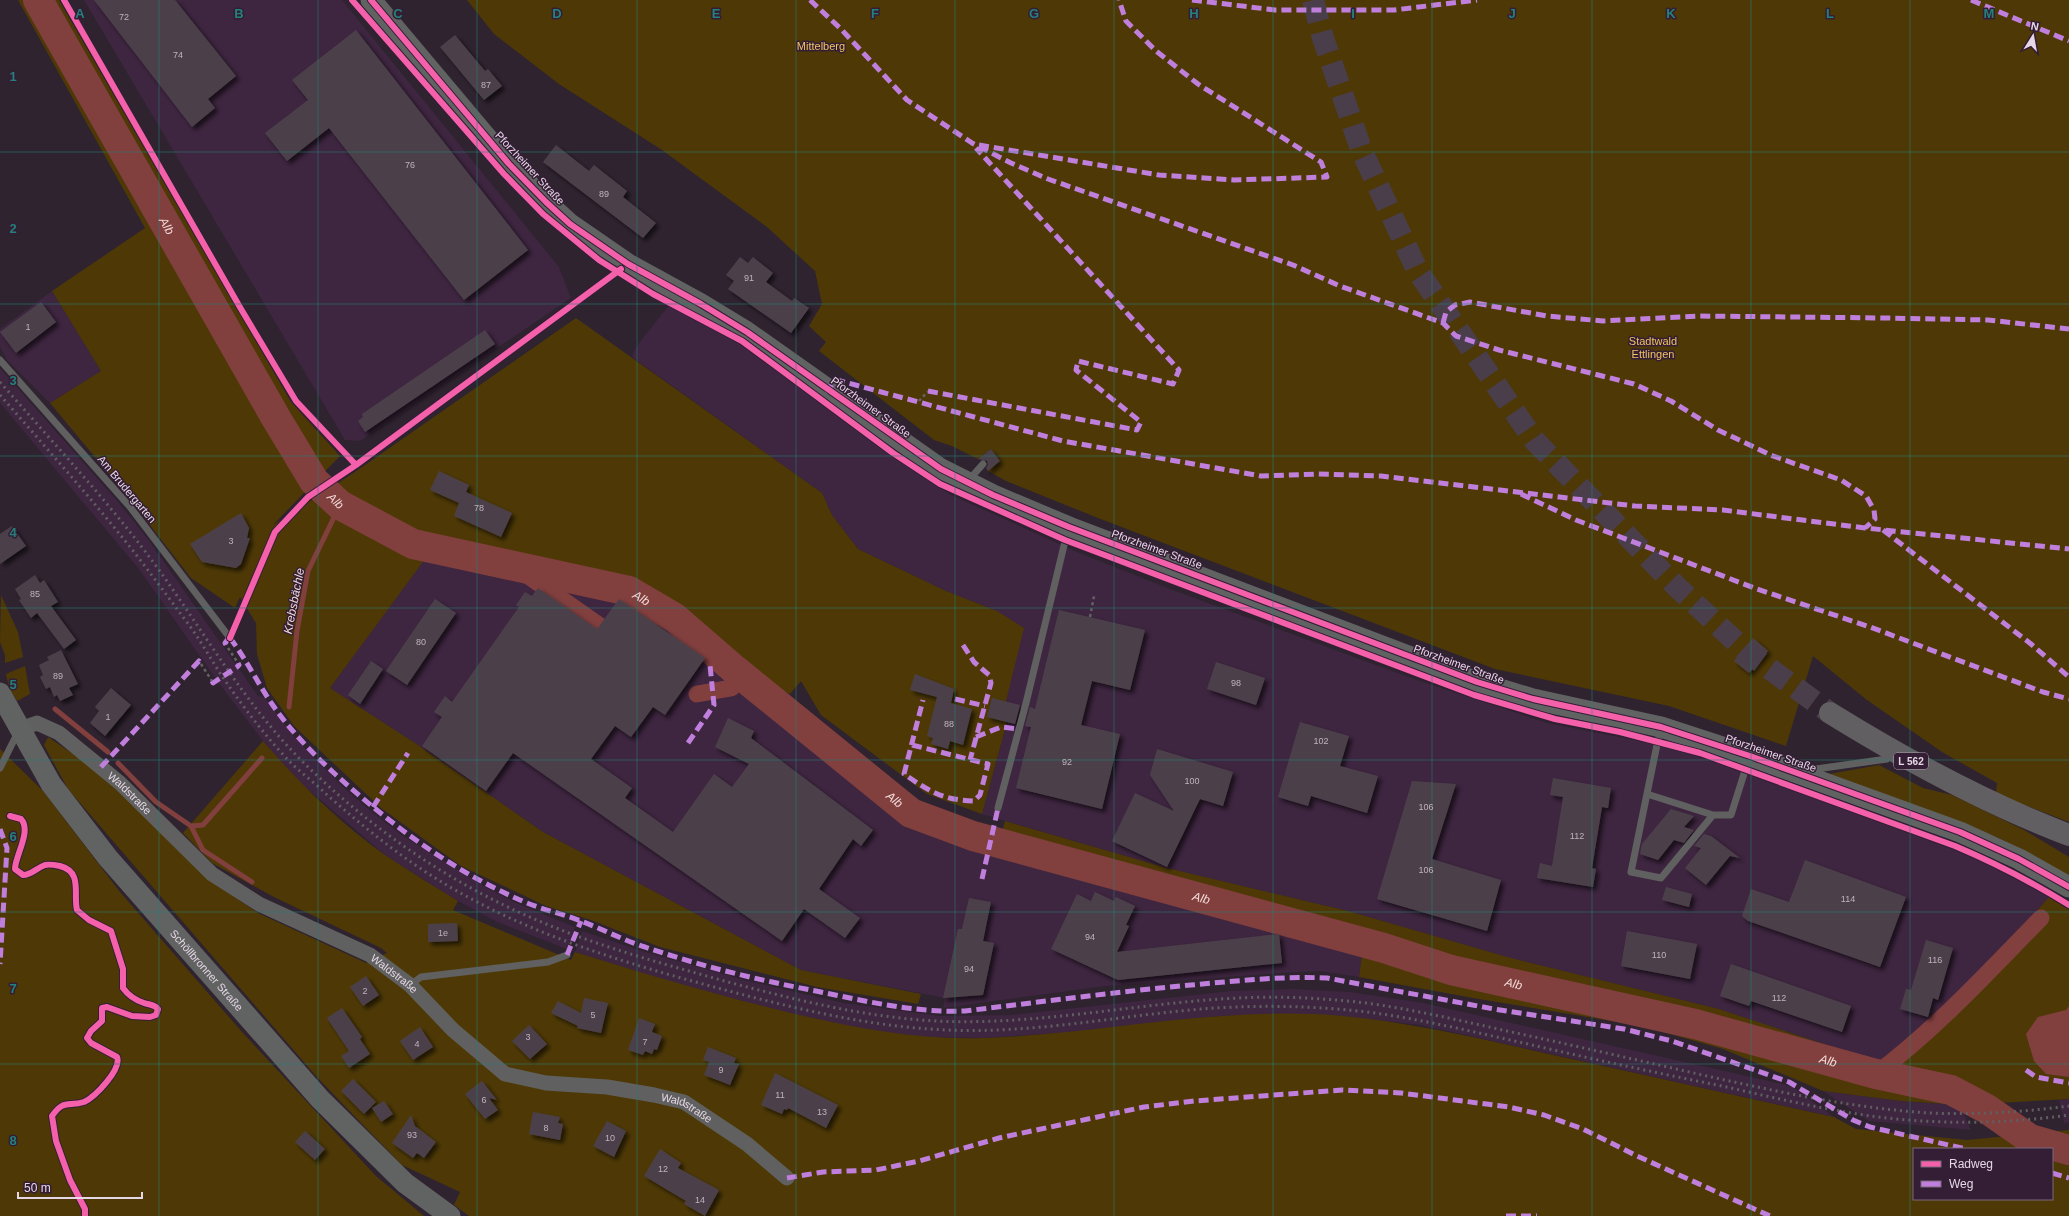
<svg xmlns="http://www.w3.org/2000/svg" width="2069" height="1216" font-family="Helvetica,sans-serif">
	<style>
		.built { fill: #3e2540 }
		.green { fill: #4e3906; fill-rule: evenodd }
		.water { fill: #813f3e }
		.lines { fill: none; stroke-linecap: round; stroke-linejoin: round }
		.stream { stroke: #813f3e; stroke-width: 5 }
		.canal { stroke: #813f3e; stroke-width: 17 }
		.river { stroke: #813f3e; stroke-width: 30 }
		.building { fill: #4c414a; filter: url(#shadow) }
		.primary-tunnel { stroke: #4a3e4b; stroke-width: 22; stroke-dasharray: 22 11; stroke-linecap: butt }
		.path { stroke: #646164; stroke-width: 2.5; stroke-dasharray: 3 3; stroke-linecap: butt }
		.service { stroke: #5f605f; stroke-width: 7 }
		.minor { stroke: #5f605f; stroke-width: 15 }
		.secondary { stroke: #616262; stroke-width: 21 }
		.primary { stroke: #615f62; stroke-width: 22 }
		.rail { stroke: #615e62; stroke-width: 3; stroke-dasharray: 2 4; stroke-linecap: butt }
		.quiet { stroke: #c07fdc; stroke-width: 5; stroke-dasharray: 10 5; stroke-linecap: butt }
		.cycleway-casing { stroke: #341e35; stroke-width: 8 }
		.cycleway { stroke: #f560ab; stroke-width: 6 }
		.grid { fill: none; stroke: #24807a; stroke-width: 1; stroke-opacity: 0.55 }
		.labels { text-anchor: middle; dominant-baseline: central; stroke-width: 3; stroke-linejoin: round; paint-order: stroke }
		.number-label { font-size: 9px; fill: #c0b2bf }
		.shield { fill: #341e35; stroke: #b1a0b1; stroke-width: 1 }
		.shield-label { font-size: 10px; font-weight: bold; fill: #e6d7e6 }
		.park-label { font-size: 11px; fill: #f0c360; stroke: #341e35 }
		.street-label { font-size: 11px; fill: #e6d7e6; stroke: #341e35 }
		.water-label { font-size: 12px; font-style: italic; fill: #f2dbd9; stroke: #341e35 }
		.grid-label { font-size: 13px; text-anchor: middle; font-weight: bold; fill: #24807a; stroke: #341e35; stroke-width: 3; stroke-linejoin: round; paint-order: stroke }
	</style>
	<defs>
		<filter id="shadow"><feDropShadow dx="3.5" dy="3.5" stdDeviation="2" flood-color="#0009"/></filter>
	</defs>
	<rect width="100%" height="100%" fill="#2f2330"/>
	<path class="built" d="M84,0H342L559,267L571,298L360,441L345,440Z
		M52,291L101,371L50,403L7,360L0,347V329Z
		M669,305L738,343L949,494L1077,552L1170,589L1414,679L1547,723L1670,747L1752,774L1980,860L2049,897L1958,999L1878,1062L1719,1009L1511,958L1348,911L1167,868L982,814L1007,722L997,611L946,591L858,549L832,515L822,493L632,357L636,347Z
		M0,368L119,503L147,538L258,696L264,697L295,738L344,788L372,812L403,836L487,888L516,903L575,927L567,949L497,922L458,901L385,855L297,780L263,741L218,682L139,569L0,403Z
		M425,558L495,577L511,579L516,571L623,594L710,655L905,822L996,857L1362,956L1359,977L1320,971L1279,973L1105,986L943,1008L945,998L801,970L543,832L415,743L330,688Z
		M582,931L645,952L744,980L844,1003L940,1016L1011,1015L1231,991L1293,989L1350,992L1423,1003L1791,1086L1834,1117L1420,1025L1340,1016L1280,1014L1219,1016L1060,1033L982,1038L928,1037L881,1032L822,1021L746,1002L671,982L575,952Z
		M1823,1091L1901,1101L1960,1105L1971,1130L1869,1121Z
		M2069,1099V1122L2064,1123L2059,1100Z"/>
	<path class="green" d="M18,0H59L291,402L340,456L273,525L355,472L576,318L822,493L832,515L858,549L946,591L997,611L1024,628L1006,701L1007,722L982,814L927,794L821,715L801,681L790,694L760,680L689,621L631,582L509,556L495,577L425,559L330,688L415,743L543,832L801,970L921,994L918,1004L817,987L660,947L591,920L546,906L461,866L381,808L294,726L267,688L257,654L256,623L240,597L235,608L191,578L125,493L50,403L101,371L52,291L145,228Z
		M467,0H2069V822L1996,794L1997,783L1942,752L1867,700L1813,656L1786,746L1669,706L1495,669L1098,518L1006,481L988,471L1000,461L991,449L978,459L952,446L934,440L819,351L826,342L809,326L822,304L815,271L767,227L662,150L559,84L494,34Z
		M1,595L18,632L23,657L5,663V655L0,642Z
		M25,666L30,694L17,701L9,688L6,674Z
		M48,737L98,771L208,879L258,913L366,963L387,953L381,948L274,897L212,863L183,833L263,741C299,783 340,823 385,855C409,871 434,886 458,901L453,910L571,960L575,952C639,972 702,991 767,1007C839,1025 908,1040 983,1038C1103,1034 1222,1005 1343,1016C1416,1023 1486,1040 1558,1056C1650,1076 1742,1097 1834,1117L1856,1129L1967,1140L2069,1130V1216H469L454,1205L460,1192L402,1165L363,1125L316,1076L68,789L44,745ZM1914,1149H2052V1199H1914Z
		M0,749L43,791L120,892L242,1032L376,1176L424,1216H0Z
		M1879,765L1923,788L1952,795L2024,830L2069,857V876L2001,839L1829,774Z
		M1005,821L1167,868L1348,911L1511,958L1719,1009L1878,1062L1958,999L2049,897L2069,910V1099L1960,1105L1901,1101L1823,1091L1723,1049L1642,1026L1473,998L1359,977L1362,955L996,857Z"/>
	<path class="water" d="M2069,1006V1077L2046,1074L2034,1061L2026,1034L2038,1017L2066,1010Z"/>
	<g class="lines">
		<path class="stream" d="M289,707L297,631L308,571L340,505
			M55,709L108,752
			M118,763L156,802L191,826L203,825L262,758
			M191,826L203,850L252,882"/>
		<path class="canal" d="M525,569L527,575L600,626
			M697,694L731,688L744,677
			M1876,1074C1937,1028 1988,972 2041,918"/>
		<path class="river" id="s1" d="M38,0L276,418L314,481L340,505L413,544L629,591L675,618L735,670L911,813L973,836L1384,948L1451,970L1695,1024L1876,1074L1951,1090L1987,1109L2030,1139L2069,1150"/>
	</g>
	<path class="building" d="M94,0H175L236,76L208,99L215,108L192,127Z
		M356,30L528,250L464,300L329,128L287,161L265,133L308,100L292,80Z
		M455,35L485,71L488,69L502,86L484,100L440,47Z
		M556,145L589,171L594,165L627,191L623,197L656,223L643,238L543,162Z
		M740,257L748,263L753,257L773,273L766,282L792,301L794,298L809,308L791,333L728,289L734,281L726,275Z
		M41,302L56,322L16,353L0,332Z
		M485,330L495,344L365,432L358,421L363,417L362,414Z
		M991,449L1000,461L988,471L986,468L988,465L987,461L978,459Z
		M439,471L469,485L466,492L512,513L501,537L454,516L459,503L430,490Z
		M241,513L249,528L247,538H250L241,564L236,568L202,562L190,544Z
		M12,526L26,546L0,564V534Z
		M35,575L40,583L44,580L58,602L51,606L76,640L64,649L37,613L31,618L19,600L21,599L15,589Z
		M538,588L597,629L619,599L705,658L665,715L653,707L631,737L615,726L591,759L632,788L625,798L673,832L714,774L732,787L749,764L715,747L728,718L754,731L751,738L873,830L861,846L853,839L819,889L860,918L845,938L804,909L782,941L513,753L486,791L422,746L442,717L434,712L445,696L452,702L519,607L516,605L525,592L532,596Z
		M435,599L456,613L407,685L386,671Z
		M1059,610L1145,630L1130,690L1092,681L1081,725L1120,734L1102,809L1016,788L1031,727L1025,726L1030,707L1035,709Z
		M1753,638L1768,651L1749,673L1734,661Z
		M61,650L78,684L69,688L73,695L60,701L57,695L54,697L50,687L46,689L40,677L43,675L39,665L49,660L47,657Z
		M371,661L383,669L360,704L348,695Z
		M1216,662L1265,678L1256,705L1207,689Z
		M915,674L954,689L951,703L972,709L963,745L950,741L948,749L931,744L933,738L927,736L937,697L910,690Z
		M111,688L131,705L105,736L90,723L99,711L95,707Z
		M992,698L1020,705L1015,724L987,717Z
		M1300,722L1349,736L1340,766L1378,776L1367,813L1311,796L1308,806L1278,797Z
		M1157,749L1233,772L1223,806L1200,799L1167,867L1112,841L1135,793L1174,811L1150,775Z
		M1553,778L1611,788L1608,808L1602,807L1592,868L1596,869L1593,887L1537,878L1540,863L1552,866L1563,797L1550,795Z
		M1412,781L1456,784L1432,859L1501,880L1487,931L1377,899Z
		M1671,809L1694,816L1684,827L1694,830L1684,843L1674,840L1658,860L1640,854L1642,844Z
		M1704,834L1711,836L1740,858L1730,856L1706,885L1685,868L1701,848L1694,846Z
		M1805,860L1906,897L1880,967L1748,921L1742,916L1751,889L1789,902Z
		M1666,887L1692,894L1689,907L1662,900Z
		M1095,892L1114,901L1116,897L1135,906L1126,925L1129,926L1117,952L1279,934L1282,963L1118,980L1051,949L1077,894L1091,901Z
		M969,898L991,902L983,941L994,943L983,995L943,998L958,929H962Z
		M457,923L458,941L428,942V924Z
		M1627,931L1697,944L1690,979L1621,966Z
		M1926,940L1953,948L1938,1000L1933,998L1928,1017L1900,1009L1906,989L1911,990Z
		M1731,964L1851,1006L1842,1032L1751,1001L1749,1006L1720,996Z
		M366,976L379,995L363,1006L350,987Z
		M584,998L608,1003L601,1033L577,1028L578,1026L551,1013L558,1001L581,1013Z
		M342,1008L362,1037L360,1039L370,1054L349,1068L341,1056L349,1051L327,1018Z
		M639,1018L655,1024L652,1032L662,1036L657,1050L654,1049L652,1054L645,1051L643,1055L628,1050Z
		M529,1025L547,1044L530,1059L512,1041Z
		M420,1027L433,1047L413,1060L400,1041Z
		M708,1047L736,1058L734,1063L739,1064L730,1085L704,1075L709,1062L703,1060Z
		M775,1073L838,1105L826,1128L788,1108L787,1110L784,1109L782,1114L761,1105Z
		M353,1079L376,1102L364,1114L341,1091Z
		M482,1081L497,1100L489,1098L498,1110L485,1119L465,1094Z
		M384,1101L393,1114L381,1122L372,1108Z
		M533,1112L560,1117L558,1123L563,1124L560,1140L529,1134Z
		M411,1115L415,1126L436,1142L424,1158L417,1153L413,1158L392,1143Z
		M607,1121L626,1131L614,1157L593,1146Z
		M305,1131L325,1149L315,1160L295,1142Z
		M660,1149L681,1163L678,1168L719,1190L705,1216L684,1204L686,1201L644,1176Z"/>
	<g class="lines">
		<path class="primary-tunnel" d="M1313,0L1323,38L1361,149L1417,270L1534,440L1677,587L1747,652L1830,713"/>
		<path class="path" d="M919,401L928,391
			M1090,617L1094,596
			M228,648L238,663
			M201,664L212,681"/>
		<path class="service" d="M0,360L130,507L230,638
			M968,481L983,464
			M0,768L18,732
			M1811,775L1816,769L1887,759L1892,753
			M1647,794L1713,815L1661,878L1631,872L1660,730
			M998,808L1026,703L1068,529
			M1713,815H1731L1749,758
			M410,985L421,977L548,962L567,955"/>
		<path class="minor" id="s2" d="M20,729L37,723L59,733L120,783L212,874L259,904L370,955L410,985L453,1030L505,1074L546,1083L607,1087L654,1095L684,1102L747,1144L787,1178"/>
		<g class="secondary">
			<path d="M371,0L509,164L546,202L570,224L628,264L701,304L747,332L941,469L993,495L1069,527L1477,682L1533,699L1661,727L1750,756L1960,832L2019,859L2069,887"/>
			<path id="s3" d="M0,693L51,784L108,858L320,1099L405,1183L450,1216"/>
		</g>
		<path class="primary" d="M1830,713C1906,760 1985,803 2069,835"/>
		<path class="rail" d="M0,382C54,444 111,504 159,570C206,635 248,709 307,766C374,831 453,885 539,921C600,947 664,964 728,982C796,1000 864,1017 935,1021C1037,1026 1136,1003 1238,998C1281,996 1324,998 1366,1003C1417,1010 1466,1022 1516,1033C1576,1046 1637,1060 1698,1074C1774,1091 1851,1108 1929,1113C1976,1115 2023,1112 2069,1106
			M0,395C41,442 83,489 122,537C144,564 165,593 186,621C200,639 211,660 224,679C244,708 266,737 290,762C301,773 314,782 325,793C369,832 414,868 466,896C548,941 639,967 729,991C801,1010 873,1027 947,1030C1038,1034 1126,1014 1215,1008C1266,1005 1317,1006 1367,1012C1421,1019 1474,1032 1528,1044C1592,1059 1657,1073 1722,1086C1771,1097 1821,1109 1871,1116C1937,1125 2003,1124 2069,1115"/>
		<path class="quiet" d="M810,0L841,29L907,100L972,143L1011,163L1048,179L1293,265L1340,286L1443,323L1456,336L1499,350L1634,384L1671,401L1718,430L1773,456L1841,480L1866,496L1874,510L1875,519L1865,528
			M1192,0L1275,10H1394L1477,0
			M1971,0L2069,41
			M979,145L1159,175L1234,180L1327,177L1321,162L1198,84L1156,51L1126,21L1119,0
			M1443,323L1446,312L1455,305L1470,302L1547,316L1603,321L1698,316L1886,318L1988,320L2069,329
			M928,391L1137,430L1141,422L1076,370L1078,361L1173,384L1179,370L976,148
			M825,392L837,380L1063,441L1261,476L1318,474L1381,476L1635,506L1723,510L1865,528L2069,549
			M1521,494L1576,520L1757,589L1870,627L2043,692L2069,699
			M1883,530L2031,644L2069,677
			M230,638C246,659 257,682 272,704C289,729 312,753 335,774C390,824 451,870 520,900C540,909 560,913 581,921C602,929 623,940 645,947C700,966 758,980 816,991C865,1001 915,1013 965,1011C1040,1002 1115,992 1191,985C1236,981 1281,976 1327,978L1494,1009L1624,1029L1672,1041L1789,1082L1853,1120L1870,1127L1966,1149
			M226,645L225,643L231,635
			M963,645L974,662L989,675L991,683L970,760
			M212,681L213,683L237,667L239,665L238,663
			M955,699L985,706
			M976,737L1001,727L1019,729
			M688,743L714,705L710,665
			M912,745L988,764L980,795L974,801C942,800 929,791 904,774L923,700
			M101,767L199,661L201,664
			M373,807L408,753
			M0,829L7,848L0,964
			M982,879L998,808
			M567,955L581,921
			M2026,1070L2036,1077L2069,1083
			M2052,1173L2069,1178
			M787,1178L823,1172L876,1170L919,1161L999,1138L1144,1107L1194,1101L1342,1090L1401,1093L1509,1107L1544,1115L1583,1129L1637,1156L1770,1216
			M1506,1216H1537"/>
		<defs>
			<path id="cycleway" d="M64,0L241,309L296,401L356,465
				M352,0L504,174L543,214L599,260L618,272L653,294L742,341L893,453L940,484L1065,540L1474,695L1555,719L1620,732L1700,753L1955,846C1995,863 2032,882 2069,905
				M371,0L509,164L546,202L570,224L628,264L701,304L747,332L941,469L993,495L1069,527L1477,682L1533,699L1661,727L1750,756L1960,832L2019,859L2069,887
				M230,638L275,532L308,497L356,465L621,269
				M10,816L21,819C32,831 15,856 15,869L23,875C32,875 36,868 45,865C49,864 55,865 60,866C83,872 73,894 77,910L89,920L111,931L123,969V988C128,995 135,1000 144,1003C149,1005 154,1004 158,1009L156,1015L150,1017L132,1016L107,1007L102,1008V1021L91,1031L87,1038L91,1043L117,1057C122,1069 95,1097 84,1102C68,1107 64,1099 52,1116L56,1141L70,1180L85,1209V1216"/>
		</defs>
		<use href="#cycleway" class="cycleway-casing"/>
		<use href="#cycleway" class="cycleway"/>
	</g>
	<path class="grid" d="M159,0V1216M318,0V1216M477,0V1216M637,0V1216M796,0V1216M955,0V1216M1114,0V1216M1273,0V1216M1432,0V1216M1592,0V1216M1751,0V1216M1910,0V1216M0,152H2069M0,304H2069M0,456H2069M0,608H2069M0,760H2069M0,912H2069M0,1064H2069"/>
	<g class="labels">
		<g class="number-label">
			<text x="124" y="17">72</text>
			<text x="178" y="55">74</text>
			<text x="486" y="85">87</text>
			<text x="410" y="165">76</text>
			<text x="604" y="194">89</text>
			<text x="749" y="278">91</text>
			<text x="28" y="327">1</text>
			<text x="479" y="508">78</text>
			<text x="231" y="541">3</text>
			<text x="35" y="594">85</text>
			<text x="421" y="642">80</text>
			<text x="58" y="676">89</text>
			<text x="1236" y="683">98</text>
			<text x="108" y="717">1</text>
			<text x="949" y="724">88</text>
			<text x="1321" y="741">102</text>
			<text x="1067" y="762">92</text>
			<text x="1192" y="781">100</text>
			<text x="1426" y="807">106</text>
			<text x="1577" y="836">112</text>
			<text x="1426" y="870">106</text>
			<text x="1848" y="899">114</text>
			<text x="443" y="933">1e</text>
			<text x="1090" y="937">94</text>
			<text x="1659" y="955">110</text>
			<text x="1935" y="960">116</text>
			<text x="969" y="969">94</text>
			<text x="365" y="991">2</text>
			<text x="1779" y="998">112</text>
			<text x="593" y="1015">5</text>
			<text x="528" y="1037">3</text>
			<text x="645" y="1042">7</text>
			<text x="417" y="1044">4</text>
			<text x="721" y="1070">9</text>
			<text x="780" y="1095">11</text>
			<text x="484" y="1100">6</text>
			<text x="822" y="1112">13</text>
			<text x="546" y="1128">8</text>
			<text x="412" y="1135">93</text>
			<text x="610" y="1138">10</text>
			<text x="663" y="1169">12</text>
			<text x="700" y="1200">14</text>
		</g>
		<rect class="shield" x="1894" y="753" width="34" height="16" rx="3"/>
		<g class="shield-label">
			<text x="1911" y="761">L 562</text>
		</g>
		<g class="park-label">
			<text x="821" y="46">Mittelberg</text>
			<text x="1653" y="341">Stadtwald<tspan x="1653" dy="13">Ettlingen</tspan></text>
		</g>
		<g class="street-label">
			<text transform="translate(530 168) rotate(47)">Pforzheimer Straße</text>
			<text transform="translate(871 407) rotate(36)">Pforzheimer Straße</text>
			<text transform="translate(127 489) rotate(50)">Am Brudergarten</text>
			<text transform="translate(1157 549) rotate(20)">Pforzheimer Straße</text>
			<text transform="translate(1459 664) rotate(20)">Pforzheimer Straße</text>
			<text transform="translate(1771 753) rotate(19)">Pforzheimer Straße</text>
			<text stroke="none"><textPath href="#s2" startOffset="135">Waldstraße</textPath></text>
			<text stroke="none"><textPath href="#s3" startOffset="347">Schöllbronner Straße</textPath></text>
			<text stroke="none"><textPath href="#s2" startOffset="459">Waldstraße</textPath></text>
			<text stroke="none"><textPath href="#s2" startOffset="795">Waldstraße</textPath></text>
		</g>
		<g class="water-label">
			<text stroke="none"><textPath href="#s1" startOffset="260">Alb</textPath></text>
			<text stroke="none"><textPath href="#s1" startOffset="584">Alb</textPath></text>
			<text stroke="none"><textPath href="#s1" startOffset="908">Alb</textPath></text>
			<text transform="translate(294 601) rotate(-79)">Krebsbächle</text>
			<text stroke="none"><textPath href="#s1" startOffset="1232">Alb</textPath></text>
			<text stroke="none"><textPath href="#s1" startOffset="1556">Alb</textPath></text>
			<text stroke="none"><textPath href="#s1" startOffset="1880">Alb</textPath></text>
			<text stroke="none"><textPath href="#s1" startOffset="2204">Alb</textPath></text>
		</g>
	</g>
	<g class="grid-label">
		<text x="80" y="18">A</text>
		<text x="239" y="18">B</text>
		<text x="398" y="18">C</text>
		<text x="557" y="18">D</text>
		<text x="716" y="18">E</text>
		<text x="875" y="18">F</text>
		<text x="1034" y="18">G</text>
		<text x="1194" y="18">H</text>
		<text x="1353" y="18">I</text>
		<text x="1512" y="18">J</text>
		<text x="1671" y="18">K</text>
		<text x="1830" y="18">L</text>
		<text x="1989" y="18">M</text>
		<text x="13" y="81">1</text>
		<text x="13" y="233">2</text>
		<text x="13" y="385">3</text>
		<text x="13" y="537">4</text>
		<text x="13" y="689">5</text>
		<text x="13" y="841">6</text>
		<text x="13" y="993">7</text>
		<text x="13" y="1145">8</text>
	</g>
	<rect x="1913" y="1148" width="140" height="52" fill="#341e35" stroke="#7b687c"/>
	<rect x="1921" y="1161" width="20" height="6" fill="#f560ab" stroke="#7b687c"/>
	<text x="1949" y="1168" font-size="12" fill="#e6d7e6">Radweg</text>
	<rect x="1921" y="1181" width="20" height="6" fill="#c07fdc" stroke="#7b687c"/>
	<text x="1949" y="1188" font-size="12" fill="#e6d7e6">Weg</text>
	<g transform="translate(2033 36) rotate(11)" stroke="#341e35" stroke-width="3" paint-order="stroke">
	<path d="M0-3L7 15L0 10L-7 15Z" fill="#e6d7e6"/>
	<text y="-6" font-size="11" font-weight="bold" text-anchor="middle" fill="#e6d7e6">N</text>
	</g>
	<path d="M18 1192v6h124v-6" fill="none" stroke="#e6d7e6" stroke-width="2"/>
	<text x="24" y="1192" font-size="12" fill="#e6d7e6" stroke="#341e35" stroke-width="3" paint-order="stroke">50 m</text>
</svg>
